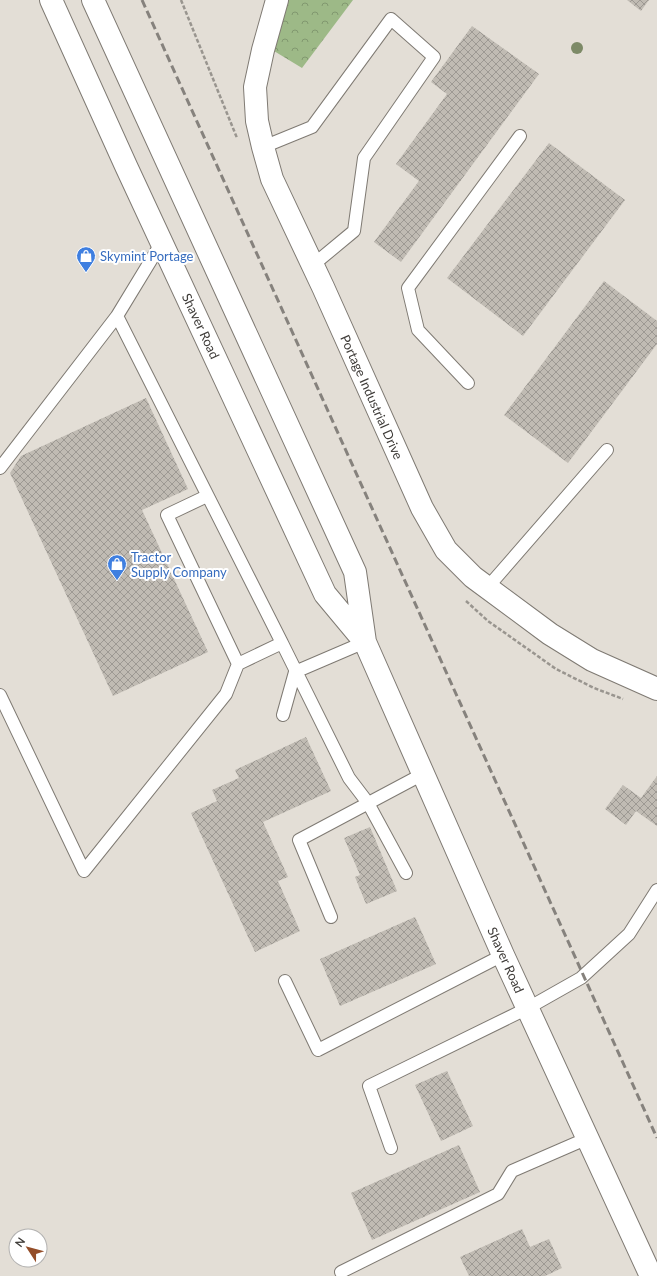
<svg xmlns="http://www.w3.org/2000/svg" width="657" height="1276" font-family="Lato,sans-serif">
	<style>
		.forest { fill: url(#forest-crowns) }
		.building { fill: url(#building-cross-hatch) }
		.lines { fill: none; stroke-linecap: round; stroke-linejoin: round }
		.lane-casing { stroke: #7f7a73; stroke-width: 14 }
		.street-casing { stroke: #7f7a73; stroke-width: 24 }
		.secondary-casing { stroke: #7f7a73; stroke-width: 24 }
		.path { stroke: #99958f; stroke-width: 2.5; stroke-dasharray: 4 2; stroke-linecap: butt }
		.lane { stroke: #fff; stroke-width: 12 }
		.street { stroke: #fff; stroke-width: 22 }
		.secondary { stroke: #fff; stroke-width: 22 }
		.rail { stroke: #86827d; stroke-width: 3; stroke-dasharray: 8 4; stroke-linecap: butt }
		.tree { fill: #7d8a67 }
		.labels { text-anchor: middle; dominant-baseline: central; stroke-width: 4; stroke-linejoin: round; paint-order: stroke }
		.shop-label { font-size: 13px; fill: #366cbe; stroke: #fff; text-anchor: start }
		.street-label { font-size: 13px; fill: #3f3c39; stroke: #fff }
	</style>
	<defs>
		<pattern id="forest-crowns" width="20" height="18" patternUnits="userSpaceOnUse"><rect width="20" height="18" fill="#9db987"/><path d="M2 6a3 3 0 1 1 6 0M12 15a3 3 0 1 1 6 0" fill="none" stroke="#81986f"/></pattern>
		<pattern id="building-cross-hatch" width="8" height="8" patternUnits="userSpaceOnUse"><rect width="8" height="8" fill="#c0bbb3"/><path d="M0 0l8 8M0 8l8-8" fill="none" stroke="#9d9993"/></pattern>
	</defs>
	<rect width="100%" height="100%" fill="#e3ded6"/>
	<path class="forest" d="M288,0H353L302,68L274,51Z"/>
	<path class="building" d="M627,0H649L641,11Z
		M472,26L539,74L401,262L374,242L419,181L396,164L447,94L431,82Z
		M549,143L625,200L523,336L447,278Z
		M604,281L657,321V344L568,463L504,415Z
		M146,398L188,489L142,510L208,652L113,696L10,473L21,456Z
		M306,737L331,791L263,822L288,877L278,881L300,931L255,952L191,813L217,801L212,790L239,778L235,770Z
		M657,776V826L636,811L626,825L605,809L623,785L641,798Z
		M370,827L397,891L366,904L355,877L360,875L344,838Z
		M415,917L436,964L340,1006L320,959Z
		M447,1071L473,1126L441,1141L415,1085Z
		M459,1145L480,1192L372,1240L351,1193Z
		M522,1229L530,1247L549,1239L562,1268L545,1276H469L460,1257Z"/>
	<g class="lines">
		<defs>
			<path id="lane" d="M263,147L312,127L391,19L434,57L364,158L354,231L313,265
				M162,242L117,316L282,643
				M468,383L418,330L408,288L520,136
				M0,468L117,316
				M207,496L167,515L238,664
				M487,588L607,450
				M0,695L84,871L226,694L238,664L282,643L349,778L368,803L406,873
				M283,715L295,672L365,642
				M331,917L299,840L423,774
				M285,981L318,1050L503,955
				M391,1148L369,1086L528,1008L581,978L629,934L657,890
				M341,1272L498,1194L512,1171L588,1138"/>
			<path id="street" d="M277,0L263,50L255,87L257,121L263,147L272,179L323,287L422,508L446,550L473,577L550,634L592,660L657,689"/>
			<path id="secondary" d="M51,0L126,166L325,594L365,642
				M93,0L355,572L365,642L503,955L651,1276"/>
		</defs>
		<use href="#lane" class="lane-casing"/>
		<use href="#street" class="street-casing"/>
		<use href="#secondary" class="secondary-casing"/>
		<path class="path" d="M181,0L237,138
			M466,601L488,621L556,669L594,688L623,699"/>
		<use href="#lane" class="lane"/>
		<use href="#street" class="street"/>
		<use href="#secondary" class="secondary"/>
		<path class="rail" d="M142,0L657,1138"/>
	</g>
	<circle class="tree" cx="577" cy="48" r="6"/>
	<defs>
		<symbol id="shop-pin" viewBox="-11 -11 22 30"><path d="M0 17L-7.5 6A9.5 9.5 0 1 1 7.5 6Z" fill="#3f7fe0" stroke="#fff"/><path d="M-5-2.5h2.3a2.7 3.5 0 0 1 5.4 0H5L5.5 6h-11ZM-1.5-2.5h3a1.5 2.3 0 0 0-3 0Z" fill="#fff"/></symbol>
	</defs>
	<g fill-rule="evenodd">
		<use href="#shop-pin" x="75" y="245" width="22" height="30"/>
		<use href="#shop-pin" x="106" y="553" width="22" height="30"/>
	</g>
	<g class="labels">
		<g class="shop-label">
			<text x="100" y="256">Skymint Portage</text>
			<text x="131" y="557">Tractor<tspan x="131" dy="15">Supply Company</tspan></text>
		</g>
		<g class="street-label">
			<text transform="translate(201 326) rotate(65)">Shaver Road</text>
			<text transform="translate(372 397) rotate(66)">Portage Industrial Drive</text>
			<text transform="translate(506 960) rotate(66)">Shaver Road</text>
		</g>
	</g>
	<g transform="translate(28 1248) rotate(306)"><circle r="19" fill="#ffffff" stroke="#b2b1b0"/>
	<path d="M0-3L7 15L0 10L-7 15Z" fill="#944d28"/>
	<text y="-6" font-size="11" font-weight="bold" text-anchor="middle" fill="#3f3c39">N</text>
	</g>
</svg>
